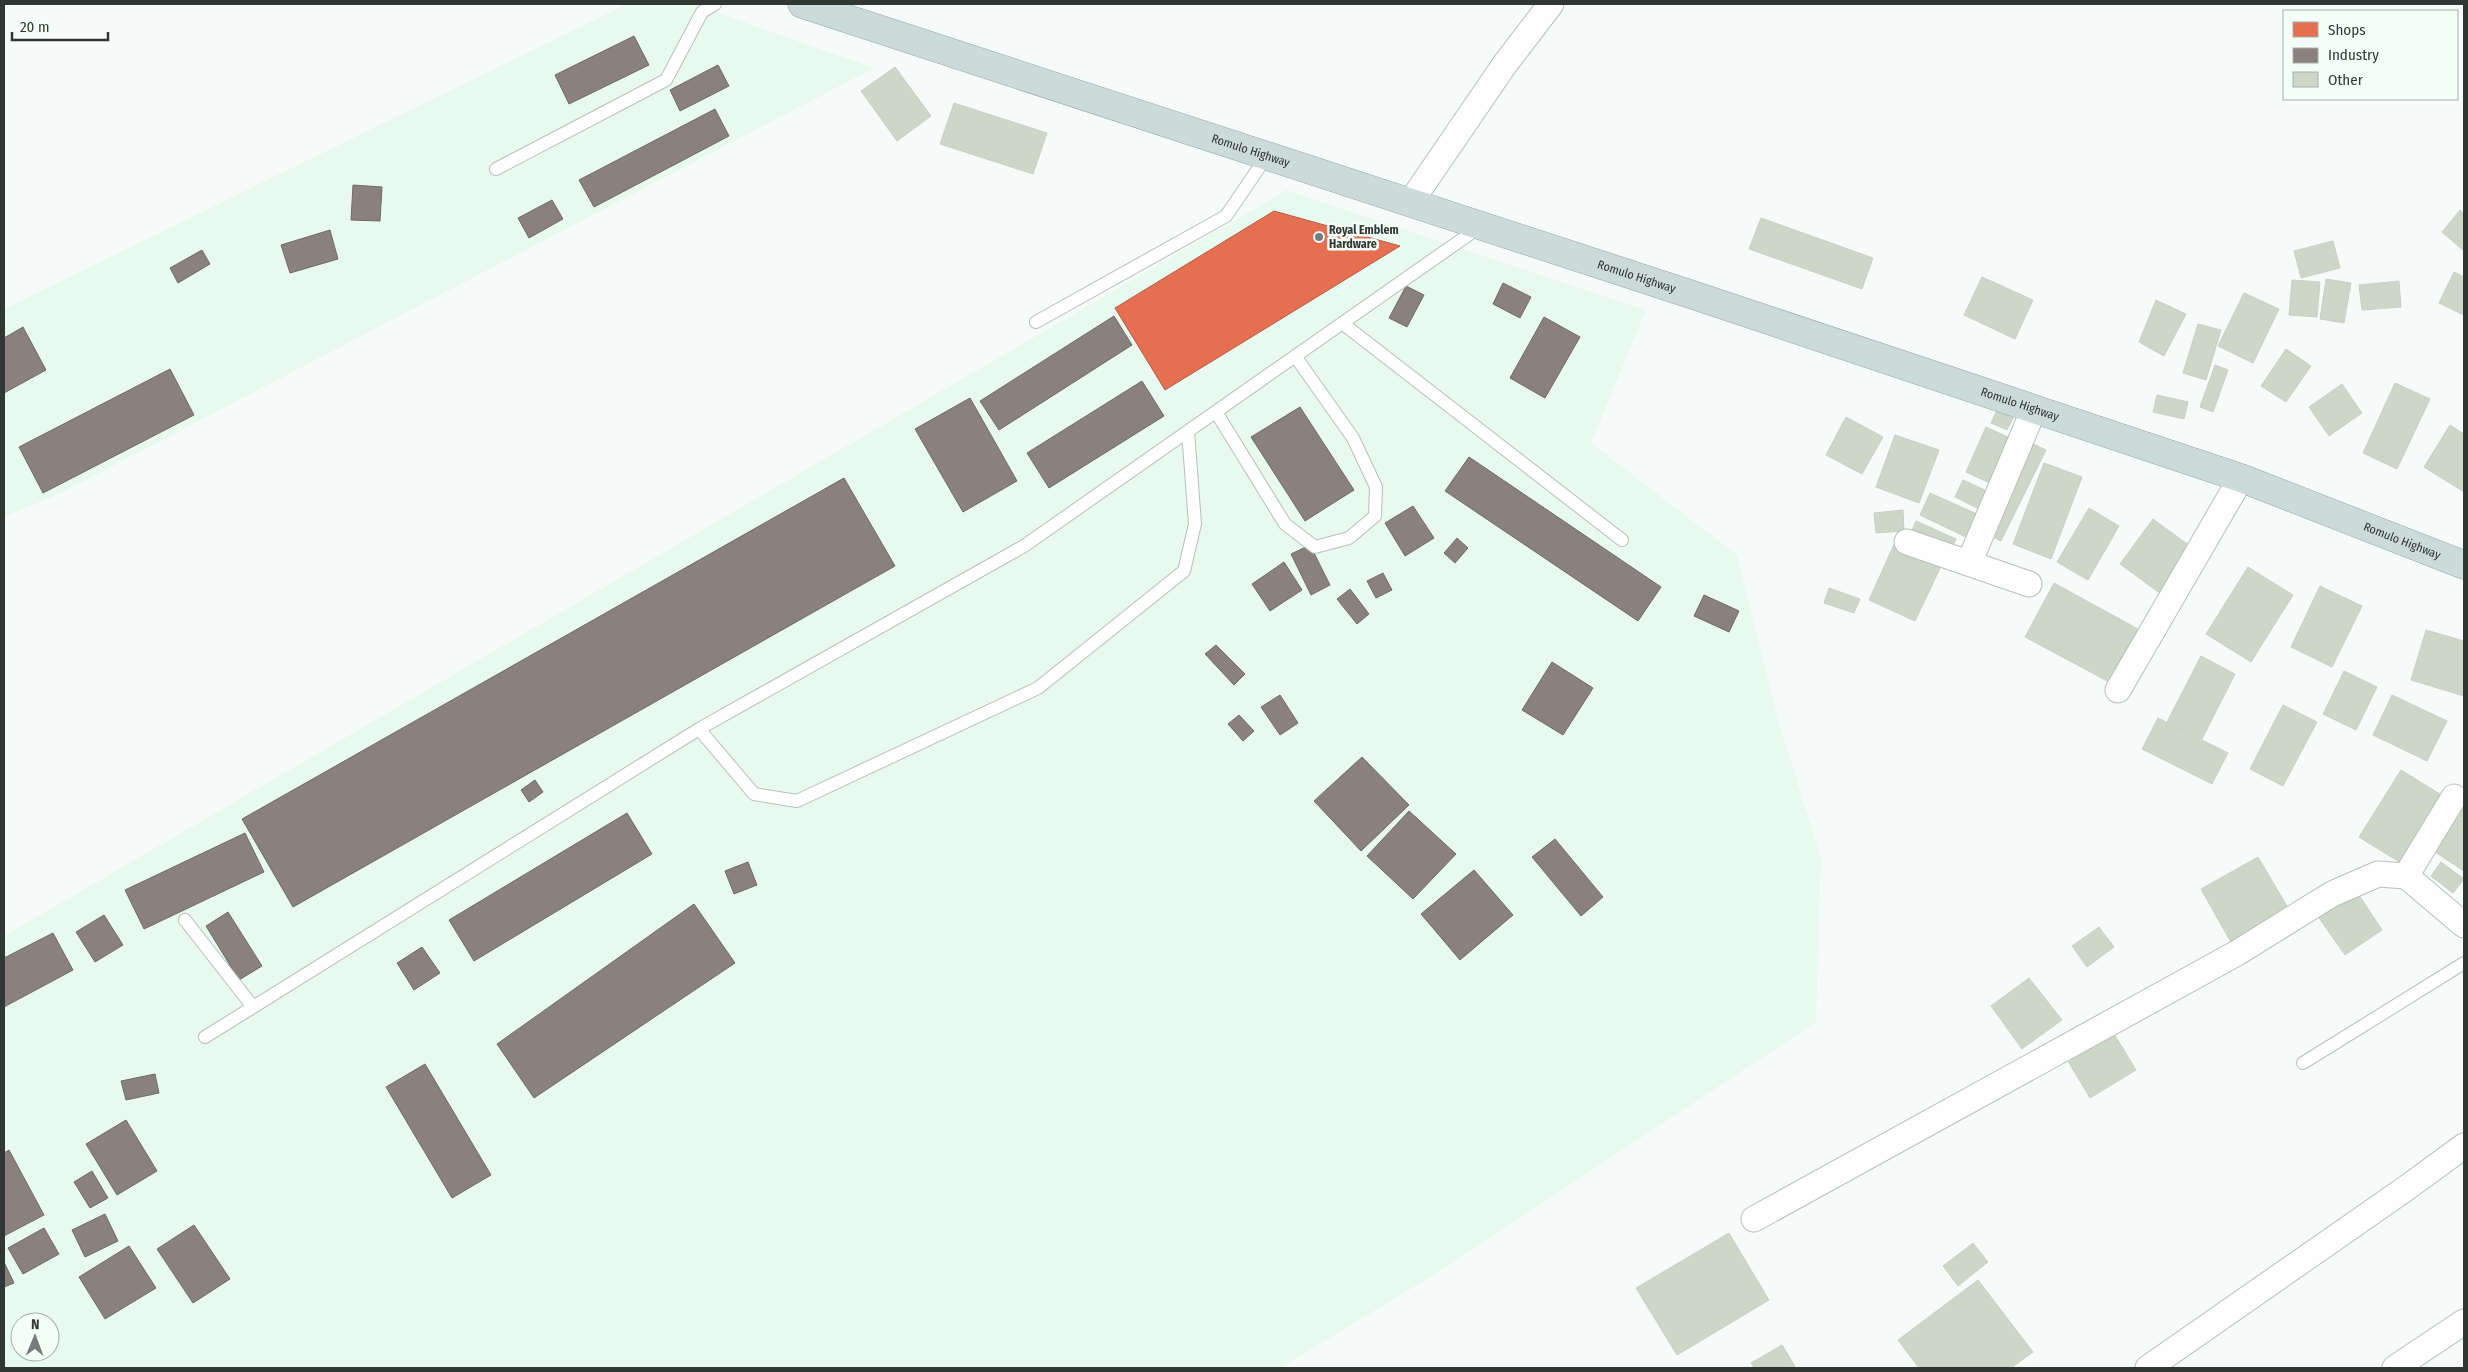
<svg xmlns="http://www.w3.org/2000/svg" width="2468" height="1372" font-family="'Fira Sans Condensed',sans-serif">
	<style>
		.built { fill: #e8f9f0; fill-rule: evenodd }
		.shops { fill: #e76f51; stroke: #b05e48 }
		.industry { fill: #8a817c; stroke: #6f6b66 }
		.building { fill: #cdd7c7; stroke: #caceca }
		.lines { fill: none; stroke-linecap: round; stroke-linejoin: round }
		.service-casing { stroke: #b9bebb; stroke-width: 14 }
		.minor-casing { stroke: #b9bebb; stroke-width: 27 }
		.trunk-casing { stroke: #91a7a6; stroke-width: 29 }
		.service { stroke: #fefefe; stroke-width: 12 }
		.minor { stroke: #fefefe; stroke-width: 25 }
		.trunk { stroke: #ccdada; stroke-width: 28 }
		.poi-dot { fill: #767c79; stroke: #f3fef9; stroke-width: 2 }
		.labels { text-anchor: middle; dominant-baseline: central; stroke-width: 5; stroke-linejoin: round; paint-order: stroke }
		.street-label { font-size: 12px; fill: #313834; stroke: #f3fef9 }
		.poi-label { font-size: 12px; font-weight: bold; fill: #313834; stroke: #f3fef9; text-anchor: start }
	</style>
	<rect width="100%" height="100%" fill="#f6fbf9"/>
	<path class="built" d="M627,4H693L874,68L61,493L4,517V309Z
		M1287,190L1646,310L1591,443L1737,555L1777,717L1821,858L1816,1022L1435,1274L1280,1368H4V936ZM20,1322H50V1352H20Z"/>
	<path class="shops" d="M1274,211L1400,246L1165,390L1115,308Z"/>
	<path class="industry" d="M634,36L649,65L569,104L555,75Z
		M718,65L729,86L680,111L670,90Z
		M715,109L729,136L594,207L579,180Z
		M353,185L382,187L380,221L351,220Z
		M552,200L563,219L529,238L518,218Z
		M330,230L338,259L290,273L281,245Z
		M202,250L210,264L178,283L170,268Z
		M1503,283L1531,297L1520,318L1493,304Z
		M1406,286L1424,295L1407,327L1389,318Z
		M1114,316L1132,345L999,430L980,401Z
		M1544,317L1580,337L1545,398L1510,378Z
		M23,327L46,370L4,393V338Z
		M170,369L194,415L43,493L19,447Z
		M1142,381L1164,416L1049,488L1027,453Z
		M970,398L1017,481L963,512L915,429Z
		M1300,407L1354,490L1305,521L1251,437Z
		M1469,457L1661,587L1638,621L1445,491Z
		M844,478L895,566L293,907L242,819Z
		M1413,506L1434,538L1405,556L1385,523Z
		M1457,538L1468,548L1455,563L1444,553Z
		M1310,545L1330,585L1311,595L1291,554Z
		M1284,562L1302,590L1270,611L1252,584Z
		M1383,573L1392,590L1376,598L1367,581Z
		M1350,589L1369,614L1357,624L1337,599Z
		M1704,595L1739,611L1729,632L1694,616Z
		M1216,645L1245,674L1234,685L1205,654Z
		M1552,662L1593,688L1563,735L1522,710Z
		M1280,695L1298,723L1280,735L1261,707Z
		M1239,715L1254,731L1243,741L1228,724Z
		M1362,757L1409,805L1361,851L1314,801Z
		M535,780L543,792L529,802L521,790Z
		M1409,811L1456,854L1413,899L1367,856Z
		M627,813L652,854L474,961L449,920Z
		M245,833L264,872L144,929L125,890Z
		M1555,839L1603,897L1581,916L1532,857Z
		M748,862L757,885L734,894L725,871Z
		M1474,870L1513,915L1460,960L1421,914Z
		M694,904L735,963L534,1098L497,1044Z
		M228,912L262,966L239,980L206,926Z
		M104,915L123,945L95,962L76,932Z
		M53,933L73,970L4,1007V958Z
		M422,947L440,973L414,990L397,963Z
		M425,1064L491,1175L452,1198L386,1087Z
		M155,1074L159,1093L126,1100L121,1081Z
		M126,1120L157,1171L117,1195L86,1144Z
		M9,1150L44,1215L4,1236V1153Z
		M92,1171L108,1198L90,1208L74,1182Z
		M105,1214L118,1241L85,1257L72,1230Z
		M194,1225L230,1279L193,1303L157,1249Z
		M44,1228L59,1254L23,1274L8,1248Z
		M129,1246L156,1288L105,1319L79,1277Z
		M4,1262L14,1283L4,1287Z"/>
	<path class="building" d="M895,67L931,116L897,141L861,91Z
		M954,103L1047,133L1033,174L940,144Z
		M2460,210L2464,214V251L2442,232Z
		M1761,218L1873,258L1862,289L1749,249Z
		M2333,241L2340,268L2301,278L2294,251Z
		M2454,272L2464,277V315L2439,303Z
		M1982,277L2033,300L2015,339L1964,315Z
		M2326,279L2351,283L2344,323L2320,319Z
		M2292,280L2320,282L2317,317L2289,315Z
		M2399,281L2401,307L2362,310L2359,285Z
		M2244,293L2279,309L2253,363L2218,346Z
		M2156,300L2186,314L2164,356L2139,342Z
		M2198,324L2221,330L2206,380L2183,373Z
		M2286,349L2311,366L2286,402L2261,386Z
		M2215,365L2228,370L2213,412L2200,407Z
		M2395,383L2430,399L2397,469L2363,453Z
		M2342,384L2362,413L2329,436L2309,407Z
		M2157,395L2188,402L2184,419L2153,412Z
		M1997,410L2013,418L2007,430L1991,423Z
		M1846,417L1883,437L1862,474L1826,455Z
		M2450,425L2464,434V492L2424,467Z
		M1986,427L2012,439L1992,484L1966,472Z
		M1895,435L1939,450L1919,503L1876,487Z
		M2031,443L2046,450L2001,541L1987,534Z
		M2044,463L2082,477L2051,559L2013,544Z
		M1963,480L1989,492L1981,510L1955,497Z
		M1930,493L1977,514L1966,537L1920,515Z
		M2089,508L2119,526L2088,580L2057,562Z
		M1903,510L1904,531L1876,533L1874,513Z
		M2153,519L2194,549L2161,594L2120,564Z
		M1916,521L1956,539L1949,555L1909,537Z
		M1896,540L1943,562L1915,621L1869,600Z
		M2248,567L2293,595L2251,662L2206,634Z
		M2054,583L2138,629L2109,682L2025,637Z
		M2320,586L2362,606L2332,667L2291,647Z
		M1829,588L1860,599L1854,613L1824,603Z
		M2426,630L2464,641V696L2411,680Z
		M2201,656L2235,674L2202,739L2167,722Z
		M2344,671L2377,687L2356,730L2323,714Z
		M2392,695L2447,721L2427,761L2373,735Z
		M2283,705L2317,722L2283,786L2250,769Z
		M2158,718L2228,753L2212,784L2142,749Z
		M2401,770L2443,796L2401,863L2359,837Z
		M2461,807L2464,810V871L2432,850Z
		M2258,857L2291,913L2233,946L2201,889Z
		M2441,862L2464,879L2453,893L2431,876Z
		M2355,889L2382,930L2345,955L2317,915Z
		M2099,927L2114,947L2087,967L2072,946Z
		M2029,978L2062,1020L2022,1049L1991,1006Z
		M2111,1029L2136,1070L2090,1098L2065,1056Z
		M1729,1233L1769,1300L1677,1355L1636,1288Z
		M1973,1243L1988,1262L1958,1286L1943,1266Z
		M1978,1280L2033,1352L2011,1368H1919L1898,1340Z
		M1782,1345L1796,1368H1754L1751,1363Z"/>
	<g class="lines">
		<defs>
			<path id="service" d="M496,169L666,80L702,12L715,4
				M1036,322L1226,216L1267,156
				M1342,323L1622,540
				M1216,412L1285,524L1315,547L1349,538L1375,516L1376,487L1353,438L1295,356
				M699,729L754,794L797,801L1038,688L1184,571L1195,524L1188,431
				M185,920L253,1007
				M205,1037L699,729L1024,546L1481,226
				M2303,1063L2464,963"/>
			<path id="minor" d="M1410,203L1505,64L1551,4
				M1907,542L2029,584
				M1969,563L2034,409
				M2118,690L2241,478
				M2406,876L2454,797
				M1754,1219L2237,953L2332,894L2378,874L2406,876L2464,925
				M2148,1368L2405,1189L2464,1146
				M2395,1368L2464,1322"/>
			<g id="trunk">
				<path id="s1" d="M802,4L1693,295L2241,478L2464,565"/>
			</g>
		</defs>
		<use href="#service" class="service-casing"/>
		<use href="#minor" class="minor-casing"/>
		<use href="#trunk" class="trunk-casing"/>
		<use href="#service" class="service"/>
		<use href="#minor" class="minor"/>
		<use href="#trunk" class="trunk"/>
	</g>
	<circle class="poi-dot" cx="1319" cy="237" r="5"/>
	<g class="labels">
		<g class="street-label">
			<text stroke="none"><textPath href="#s1" startOffset="472">Romulo Highway</textPath></text>
			<text stroke="none"><textPath href="#s1" startOffset="878">Romulo Highway</textPath></text>
			<text stroke="none"><textPath href="#s1" startOffset="1282">Romulo Highway</textPath></text>
			<text stroke="none"><textPath href="#s1" startOffset="1688">Romulo Highway</textPath></text>
		</g>
		<g class="poi-label">
			<text x="1329" y="230">Royal Emblem<tspan x="1329" dy="14">Hardware</tspan></text>
		</g>
	</g>
	<rect width="2468" height="1372" fill="none" stroke="#313834" stroke-width="10"/>
	<rect x="2283" y="10" width="175" height="90" fill="#f3fef9" stroke="#a5afaa"/>
	<rect x="2293" y="22" width="25" height="15" fill="#e76f51" stroke="#a5afaa"/>
	<text x="2328" y="35" font-size="15" fill="#313834">Shops</text>
	<rect x="2293" y="48" width="25" height="15" fill="#8a817c" stroke="#a5afaa"/>
	<text x="2328" y="60" font-size="15" fill="#313834">Industry</text>
	<rect x="2293" y="72" width="25" height="15" fill="#cdd7c7" stroke="#a5afaa"/>
	<text x="2328" y="85" font-size="15" fill="#313834">Other</text>
	<g transform="translate(35 1337) rotate(1)"><circle r="24" fill="#f3fef9" stroke="#a5afaa"/>
	<path d="M0-4L9 19L0 12L-9 19Z" fill="#767c79"/>
	<text y="-8" font-size="14" font-weight="bold" text-anchor="middle" fill="#313834">N</text>
	</g>
	<path d="M12 32v8h96v-8" fill="none" stroke="#313834" stroke-width="2.5"/>
	<text x="20" y="32" font-size="15" fill="#313834" stroke="#f3fef9" stroke-width="4" paint-order="stroke">20 m</text>
</svg>
